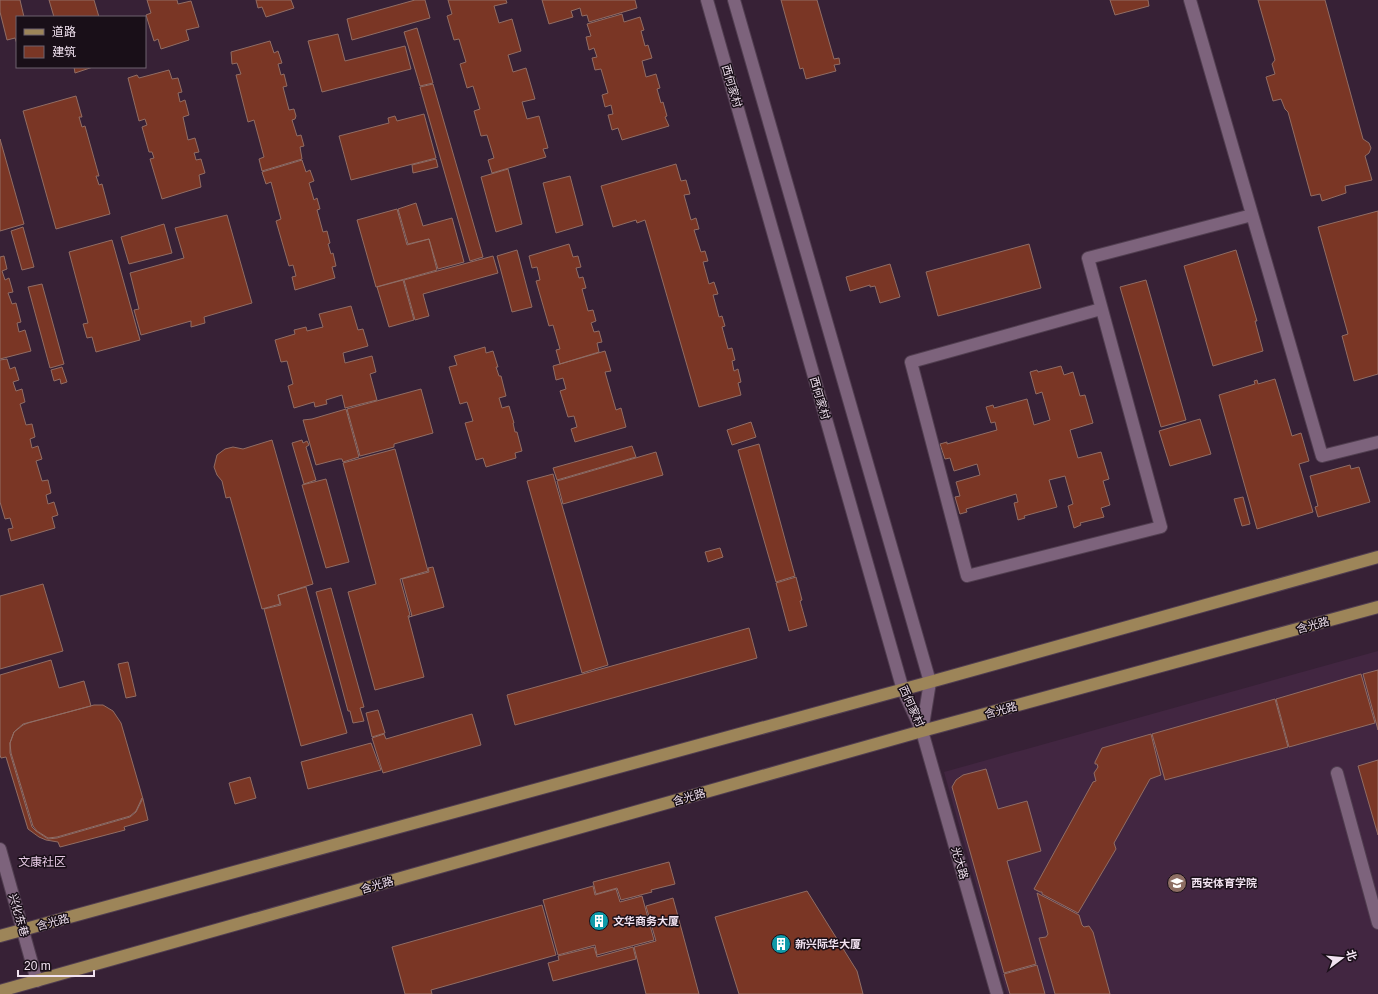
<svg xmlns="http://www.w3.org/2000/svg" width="1378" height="994" font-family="Helvetica,'Noto Sans SC',sans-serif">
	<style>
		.built { fill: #422641 }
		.building { fill: #7a3625; stroke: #916d64 }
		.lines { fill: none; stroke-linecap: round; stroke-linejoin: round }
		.minor-casing { stroke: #513e50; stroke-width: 14 }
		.major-casing { stroke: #513e50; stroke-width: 14 }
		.minor { stroke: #7d637c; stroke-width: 12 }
		.major { stroke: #9d8559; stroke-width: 12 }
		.labels { text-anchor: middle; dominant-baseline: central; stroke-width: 3; stroke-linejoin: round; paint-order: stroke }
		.street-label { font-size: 11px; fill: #f1e2f0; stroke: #190f18 }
		.poi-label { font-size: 11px; font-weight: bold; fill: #f1e2f0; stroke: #190f18; text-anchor: start }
		.neighbourhood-label { font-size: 12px; fill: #e5c8e3; stroke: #190f18 }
	</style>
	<rect width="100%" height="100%" fill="#372136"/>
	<path class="built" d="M1378,651V994H1007L944,772Z"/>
	<path class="building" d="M0,0H20L24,17H17V44L15,38L7,40L0,12Z
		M49,0H94L99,17H54Z
		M147,0H177L178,4L191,1L199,27L186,30L189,40L161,49L158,39L154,41L146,15L151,13Z
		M256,0H291L294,8L266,17L262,7L258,8Z
		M415,0H425L430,18L352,40L347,19Z
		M448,0H506L507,3L494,6L499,23L512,19L521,51L508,55L513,72L526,68L535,99L522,102L527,119L539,116L548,148L543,149L546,157L492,173L488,160L494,158L487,135L481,136L474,111L480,109L473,86L467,88L460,64L466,62L459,39L454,40L447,16L452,14Z
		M542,0H635L637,8L589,22L587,15L582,16L580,8L571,11L573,17L549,24Z
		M781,0H817L834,59L839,58L840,64L834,65L836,71L806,79L803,68L800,69Z
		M1110,0H1148L1149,6L1115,15Z
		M1258,0H1325L1363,139L1369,143L1371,148L1369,153L1365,156L1372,180L1345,186L1346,193L1322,201L1320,194L1311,196L1288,112L1285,109L1281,99L1273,101L1266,77L1275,74L1272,64L1275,60Z
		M622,14L624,22L640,17L644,30L641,31L645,46L648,45L652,58L642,61L646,77L656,74L660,88L657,89L661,103L663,102L667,116L665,117L669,126L622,140L618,128L612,130L608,115L613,114L611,105L605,107L602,95L608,93L601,69L595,70L592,58L597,57L594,48L589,50L586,37L591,36L587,24Z
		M417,28L433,83L420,86L404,32Z
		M338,34L345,61L405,46L411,69L322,92L308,41Z
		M270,41L274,53L278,51L282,63L278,64L281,75L284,74L287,86L283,87L289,110L294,109L296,116L295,119L292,120L297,136L301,135L304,146L300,147L302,159L262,171L259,159L264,157L254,120L248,122L236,75L241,74L237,63L232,64L231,52Z
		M74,67H93L75,73Z
		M169,70L172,79L178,78L182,92L178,93L180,102L185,100L189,115L183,117L188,140L195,138L199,152L194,153L195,156L196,160L201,159L205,173L199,175L201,187L162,199L150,159L154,158L152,152H149L142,127L147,125L145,119L139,121L128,78L137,75L139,78Z
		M433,84L483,257L470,261L420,87Z
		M76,96L82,117H79L82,127L85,126L99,176H96L99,185L102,184L110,214L56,229L23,111Z
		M424,114L436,158L351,180L339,136L389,123L388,118L395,116L397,121Z
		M0,139L24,224L0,231Z
		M436,159L438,167L413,173L412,165Z
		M302,160L306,172L310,170L314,181L309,183L314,200L317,198L320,209L317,210L323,232L327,231L330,243L328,244L331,254L333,253L336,266L332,267L335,278L295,290L292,277L296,276L293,265L289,266L276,221L281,219L271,182L266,184L262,172Z
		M676,164L681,181L686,180L690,194L684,195L691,220L696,218L699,229L694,230L701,252L705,251L708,261L703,262L709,284L714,282L718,294L713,295L719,317L722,316L725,326L722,327L728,349L732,348L735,360L732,361L734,371L738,369L741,382L738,383L741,395L699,407L645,220L637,223L636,220L613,227L601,186Z
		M508,169L522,224L496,232L481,177Z
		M570,176L583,225L556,233L543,183Z
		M416,203L423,226L452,218L464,262L438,269L429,239L408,244L398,209Z
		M397,209L407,245L429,239L437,270L376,287L357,220Z
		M1378,211V374L1354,381L1342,336L1348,334L1318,227Z
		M227,215L252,303L204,317L205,323L191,327V321L141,335L134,310L139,309L130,273L184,258L175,228Z
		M164,224L172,253L129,264L121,237Z
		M23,227L34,267L22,270L11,231Z
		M112,240L140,340L96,352L92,337L87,338L83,324L88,323L69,252Z
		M569,244L573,257L578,256L581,267L576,268L579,278L583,277L586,288L582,289L588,311L593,310L596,321L591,323L594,332L599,331L602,342L597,343L599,352L560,364L556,350L560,349L553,325L549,326L536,281L540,280L537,267L532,268L529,256Z
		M1029,244L1041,288L938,316L926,272Z
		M517,250L532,307L512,312L497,256Z
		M1236,250L1257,321H1255L1263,351L1213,366L1184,266Z
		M4,256L7,269L2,271L5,280L9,278L13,292L8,293L12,304L16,303L21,322L17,323L19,332L25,330L31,351L0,359V257Z
		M493,256L498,273L423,294L429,316L415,320L404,280Z
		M890,264L900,297L880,303L875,286L870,287V285L850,291L846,277Z
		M403,280L414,320L389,327L377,287Z
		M1146,280L1186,420L1161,427L1120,287Z
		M42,284L64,364L50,368L28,287Z
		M351,306L358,330L363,329L368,346L343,353L345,363L372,356L376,372L370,374L377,400L345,408L342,395L326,400L327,404L315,407L314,402L294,408L288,386L293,384L287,361L281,362L275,340L295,334L294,330L306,327L307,331L323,327L319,314Z
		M485,347L486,353L493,351L498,367H496L499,376H501L506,396L499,398L502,408L509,406L514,423H513L515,432H517L522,451L515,453L516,458L486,467L483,458L476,460L465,423L473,421L467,402L460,404L449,367L457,365L454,356Z
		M605,351L611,371L605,372L616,410L621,408L626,427L575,442L571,429L577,427L574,416L568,417L560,391L566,389L563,378L556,380L553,366Z
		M7,359L10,369L15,367L19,380L13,382L16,391L22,389L25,402L20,404L26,425L32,424L35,437L30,439L32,448L38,446L42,459L36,461L42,481L48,480L51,493L46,495L48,504L54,502L58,515L52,517L55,528L11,541L8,529L13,528L10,518L5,519L0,502V360Z
		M1061,366L1064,375L1073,372L1080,396L1085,395L1093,423L1070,430L1078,458L1101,452L1109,479L1103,481L1110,505L1101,508L1104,517L1080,523L1081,525L1074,528L1068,506L1073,504L1065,476L1049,480L1057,507L1024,516L1025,518L1018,520L1014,503L1018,502L1016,494L966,509L967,512L960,514L955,497L960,496L956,482L980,475L977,464L954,471L950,458L945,459L940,444L947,442V444L997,430L995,422L991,423L986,407L993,405L994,408L1027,399L1034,425L1050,420L1042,392L1036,394L1030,372L1037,370L1038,372Z
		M62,367L67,382L61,384L60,379L54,381L51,370Z
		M1275,379L1292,436L1301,433L1309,461L1299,464L1313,512L1257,529L1219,395L1255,384L1254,381L1257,380L1258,384Z
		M421,389L433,433L394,444V447L360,456L347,409Z
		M346,409L359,457L343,462L342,459H339L316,465L303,420L312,419Z
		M1200,419L1211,454L1170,466L1159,431Z
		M751,422L756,437L732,445L727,430Z
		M272,440L313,584L278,595L280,604L262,609L230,497L226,498L222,481L217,475L214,467L217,455L225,449L233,447L243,449Z
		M302,440L303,443L307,441L309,445L306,447L316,480L304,484L292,443Z
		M759,444L795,576L776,582L738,450Z
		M632,446L636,457L557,480L553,468Z
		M395,449L428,571L400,579L410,615L408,616L424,677L375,690L348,592L376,584L343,463Z
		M656,452L663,475L563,504L557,481Z
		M1350,465L1351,469L1359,467L1370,502L1318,517L1315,507L1318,506L1310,476Z
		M553,474L608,665L582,673L527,481Z
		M326,479L349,562L326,568L302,485Z
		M1243,497L1250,524L1242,526L1234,499Z
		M720,548L723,557L708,562L705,552Z
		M433,567L444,607L409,617L412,616L402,579L429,572L428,568Z
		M796,577L802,600L800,601L807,626L789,631L776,583Z
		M43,584L63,651L0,669V596Z
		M306,587L347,733L301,746L264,609L281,605L278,595Z
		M331,588L364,707L360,708L364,721L353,723L350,711H348L316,592Z
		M749,628L757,658L515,725L507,695Z
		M51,660L59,688L84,681L91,706L23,724L14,732L10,743V753L32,827L36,831L48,839L57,838L130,817L136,812L142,800V798L136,811L130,816L57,837L48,838L37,831L33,826L11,753L10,743L14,732L23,725L28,723L94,705H103L113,711L121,723L143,799L148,820L124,827L125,830L60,847L58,842L46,840L39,837L28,829L6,757L1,758L0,755V675Z
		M128,662L136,696L126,698L118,664Z
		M1378,670V730L1363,674Z
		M1361,674L1375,723L1289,747L1276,699Z
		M1275,699L1288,747L1165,780L1152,734Z
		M378,710L385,733L372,737L366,713Z
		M472,714L481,745L383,773L372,738L384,734L386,739Z
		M1151,734L1161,775L1150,779L1114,843L1116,849L1078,913L1042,894V892H1040L1034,889L1093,782L1096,781L1094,773L1098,767L1097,764H1095V762L1102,748Z
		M371,743L381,770L308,789L301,762Z
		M1378,760V835L1358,766Z
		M986,769L998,809L1027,801L1041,851L1007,861L1036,964L1004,973L952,787L956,780L963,775Z
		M250,777L256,798L235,804L229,783Z
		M669,862L675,884L651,890L652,892L621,900L617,888L596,894L593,882Z
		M593,886L595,895L616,889L620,902L642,896L654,940L597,955L595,945L558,955L543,900Z
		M807,891L857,971L863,994H739L715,917Z
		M1037,893L1079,915L1082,925L1084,927L1089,926L1093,932L1110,994H1055L1039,938L1046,937L1048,934Z
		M673,898L699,994H646L634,947L656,941L646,906Z
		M542,905L556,955L431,990L432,994H405L392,947Z
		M594,947L597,957L633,947L636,959L553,981L548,963L559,960L558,956Z
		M1037,965L1045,994H1010L1004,974Z"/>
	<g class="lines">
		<defs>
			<path id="minor" d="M707,0L903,690L922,731L997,994
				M734,0L930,682L922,731
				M1190,0L1322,456L1378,442
				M1101,309L911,362L967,576L1161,527L1088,258L1252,215
				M1337,773L1378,923
				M0,849L37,981"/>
			<path id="major" d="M0,936L930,682L1378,557
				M0,991L922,731L1378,607"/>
		</defs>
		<use href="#minor" class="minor-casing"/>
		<use href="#major" class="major-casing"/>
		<use href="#minor" class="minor"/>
		<use href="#major" class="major"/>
	</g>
	<defs>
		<symbol id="university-disc" viewBox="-11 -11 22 22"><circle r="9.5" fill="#8d6e63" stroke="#190f18"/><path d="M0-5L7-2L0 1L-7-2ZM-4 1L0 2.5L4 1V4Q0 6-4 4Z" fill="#fff"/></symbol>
		<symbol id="building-disc" viewBox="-11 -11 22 22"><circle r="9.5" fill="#0f9aa8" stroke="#190f18"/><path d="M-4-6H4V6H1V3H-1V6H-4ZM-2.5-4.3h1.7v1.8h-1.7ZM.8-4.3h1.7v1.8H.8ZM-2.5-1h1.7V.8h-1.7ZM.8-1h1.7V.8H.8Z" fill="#fff"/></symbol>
	</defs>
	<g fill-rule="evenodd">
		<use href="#university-disc" x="1166" y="872" width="22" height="22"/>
		<use href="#building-disc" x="588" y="910" width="22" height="22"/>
		<use href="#building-disc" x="770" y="933" width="22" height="22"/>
	</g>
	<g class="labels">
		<g class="street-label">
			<text transform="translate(732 86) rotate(74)">西何家村</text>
			<text transform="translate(820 398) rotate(74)">西何家村</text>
			<text transform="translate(1313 625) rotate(-15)">含光路</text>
			<text transform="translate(912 706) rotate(65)">西何家村</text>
			<text transform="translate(1001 710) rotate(-15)">含光路</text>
			<text transform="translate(689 797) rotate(-16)">含光路</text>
			<text transform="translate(960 863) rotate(74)">光大路</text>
			<text transform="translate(377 885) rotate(-16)">含光路</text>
			<text transform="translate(19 915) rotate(74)">兴化东巷</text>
			<text transform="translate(53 922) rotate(-15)">含光路</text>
		</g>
		<g class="poi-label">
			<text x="1191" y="883">西安体育学院</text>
			<text x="613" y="921">文华商务大厦</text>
			<text x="795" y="944">新兴际华大厦</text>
		</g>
		<g class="neighbourhood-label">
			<text x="42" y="862">文康社区</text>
		</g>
	</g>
	<rect x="16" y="16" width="130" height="52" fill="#190f18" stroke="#6f636e"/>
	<rect x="24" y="29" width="20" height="6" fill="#9d8559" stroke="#6f636e"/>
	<text x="52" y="36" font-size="12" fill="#f1e2f0">道路</text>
	<rect x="24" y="46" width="20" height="12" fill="#7a3625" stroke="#6f636e"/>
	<text x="52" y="56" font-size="12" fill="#f1e2f0">建筑</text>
	<g transform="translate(1342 958) rotate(74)" stroke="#190f18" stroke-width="3" paint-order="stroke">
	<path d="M0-3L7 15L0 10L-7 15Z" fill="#f1e2f0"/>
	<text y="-6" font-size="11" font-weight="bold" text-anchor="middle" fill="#f1e2f0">北</text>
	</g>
	<path d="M18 970v6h76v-6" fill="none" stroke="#f1e2f0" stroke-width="2"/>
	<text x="24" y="970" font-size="12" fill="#f1e2f0" stroke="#190f18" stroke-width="3" paint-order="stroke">20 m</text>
</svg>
